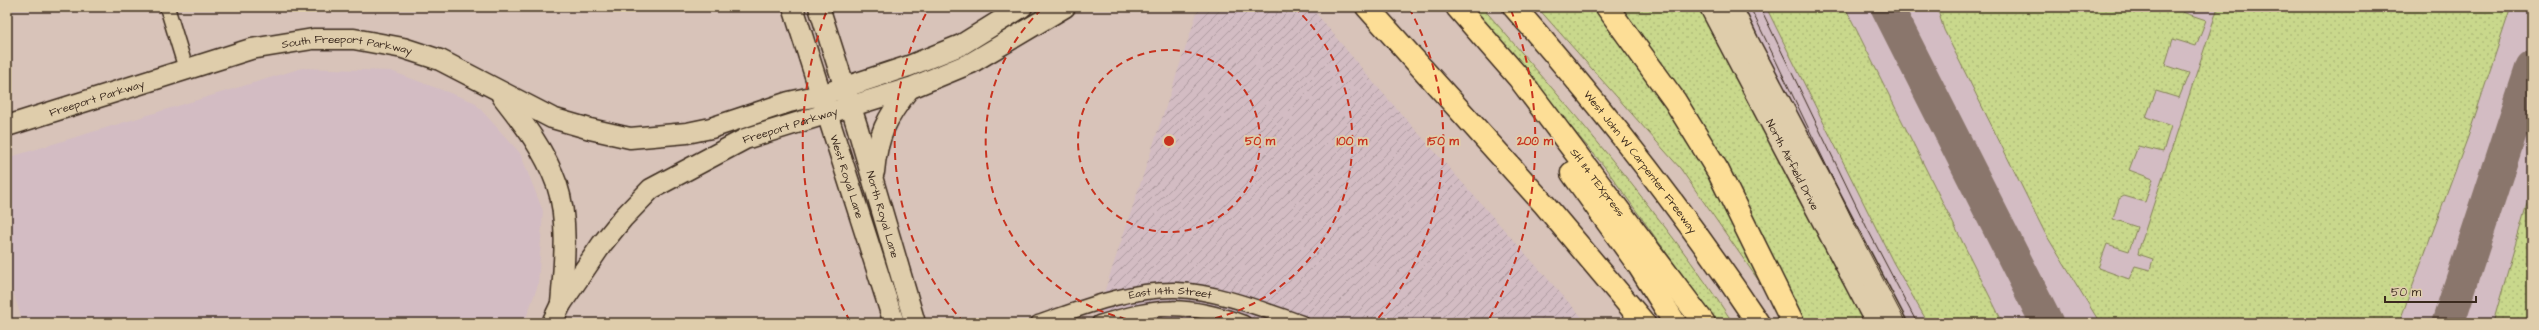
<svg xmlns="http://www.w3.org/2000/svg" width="2539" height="330" font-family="'Architects Daughter',sans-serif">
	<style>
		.built { fill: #d3bcc3 }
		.industrial { fill: url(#industrial-furrows) }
		.grass { fill: url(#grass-dots); stroke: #828155 }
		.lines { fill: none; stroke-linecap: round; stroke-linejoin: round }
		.taxiway { stroke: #8a766c; stroke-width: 33 }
		.street-casing { stroke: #3b2a1e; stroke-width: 17 }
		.secondary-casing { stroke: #3b2a1e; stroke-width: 23 }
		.highway-casing { stroke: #3b2a1e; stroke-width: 25 }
		.street { stroke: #dfcdab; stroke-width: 14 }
		.secondary { stroke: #dfcdab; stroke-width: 20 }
		.highway { stroke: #fdde96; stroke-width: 22 }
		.tram { stroke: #3b2a1e; stroke-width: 1 }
		.ring { fill: none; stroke: #c8321e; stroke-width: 2; stroke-dasharray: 7 5 }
		.labels { text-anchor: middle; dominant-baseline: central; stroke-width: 3.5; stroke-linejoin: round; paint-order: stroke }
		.street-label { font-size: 11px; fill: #3b2a1e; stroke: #dfcdab }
		.centre { fill: #c8321e; stroke: #dfcdab; stroke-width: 2 }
		.ring-label { font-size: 12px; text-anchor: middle; font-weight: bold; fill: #c8321e; stroke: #dfcdab; stroke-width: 3.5; stroke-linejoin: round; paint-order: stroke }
	</style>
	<defs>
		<pattern id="industrial-furrows" width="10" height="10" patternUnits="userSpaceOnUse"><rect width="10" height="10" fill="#d3bcc3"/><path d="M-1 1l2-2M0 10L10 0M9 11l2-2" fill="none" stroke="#ac999e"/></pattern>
		<pattern id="grass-dots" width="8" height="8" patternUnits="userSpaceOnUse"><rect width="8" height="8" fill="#c9d88c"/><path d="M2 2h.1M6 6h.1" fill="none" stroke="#aeba78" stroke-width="1.8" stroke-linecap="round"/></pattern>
	</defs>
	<rect width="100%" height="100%" fill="#d8c3b9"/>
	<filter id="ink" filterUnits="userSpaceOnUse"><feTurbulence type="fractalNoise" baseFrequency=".025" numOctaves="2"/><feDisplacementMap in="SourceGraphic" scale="8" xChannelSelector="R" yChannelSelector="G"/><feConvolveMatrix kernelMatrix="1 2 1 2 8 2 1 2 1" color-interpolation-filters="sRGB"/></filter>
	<g filter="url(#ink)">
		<path class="built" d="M1744,7H1766L1928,323H1901L1858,243Z
			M1782,7H2532V323H1935Z
			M302,68L391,71L474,102L520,153L543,211L538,285L524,323H23L7,273V158Z"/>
		<path class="industrial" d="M1199,7H1311L1373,82L1587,323H1094Z"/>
		<path class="grass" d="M1469,7H1482C1569,107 1661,213 1733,323H1717L1604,166Z
			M1537,7H1599L1686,128L1768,294L1680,168Z
			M1618,7H1704L1794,191L1867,323H1804Z
			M1766,7H1845L2003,323H1928L1893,262Z
			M1937,7H2183L2182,12L2206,20L2196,46L2173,39L2165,65L2189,73L2179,98L2156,91L2146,117L2171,126L2163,152L2138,146L2129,170L2153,179L2145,202L2124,196L2119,199L2113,219L2137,227L2129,251L2107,244L2098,268L2129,279L2135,266L2150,270L2153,259L2138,254L2139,249L2218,7H2511L2469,134L2399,323H2100L2045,233L1944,30Z
			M2532,186V323H2493Z"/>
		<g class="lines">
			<path class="taxiway" d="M1887,7L2047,323
				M2448,323L2532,67"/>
			<defs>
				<g id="street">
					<path d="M167,7L186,69"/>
					<path id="s1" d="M1038,323C1082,308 1128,289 1176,290C1216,291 1264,310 1302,323"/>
					<path d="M1099,323C1158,305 1185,302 1244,323"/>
				</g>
				<g id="secondary">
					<path id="s2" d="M793,7L894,323"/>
					<path id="s3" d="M819,7L857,126L915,323"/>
					<path id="s4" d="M1710,7L1876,323"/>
					<path d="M1732,7L1748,41L1896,323"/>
					<path d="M502,96C524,124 545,151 557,185C569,220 564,267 561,304"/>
					<path id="s5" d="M7,126L251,49L313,39H354L403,48L440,60L552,118L590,129L630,138L687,133L711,128L789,102L821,95L909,66L961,45L1022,7"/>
					<path d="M874,172C877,136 887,117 909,89"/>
					<path id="s6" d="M552,323L561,304L602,244L623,218L651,189L745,139L913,87L971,63L1065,7"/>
				</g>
				<g id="highway">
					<path d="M1367,7L1544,204L1644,323"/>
					<path id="s7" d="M1457,7L1519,78L1704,323"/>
					<path id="s8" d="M1514,7C1602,107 1684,212 1758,323"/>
					<path d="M1607,7L1675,101L1718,171L1793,323"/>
					<path d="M1572,173L1639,266L1675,323"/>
				</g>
			</defs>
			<use href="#street" class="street-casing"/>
			<use href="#secondary" class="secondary-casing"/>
			<use href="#highway" class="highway-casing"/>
			<use href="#street" class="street"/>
			<use href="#secondary" class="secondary"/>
			<use href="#highway" class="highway"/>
			<path class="tram" d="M1750,7L1858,231L1906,323
				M1760,7L1867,228L1917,323"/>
		</g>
	</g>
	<g class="ring">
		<circle cx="1169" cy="141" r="91"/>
		<path d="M1150 323A183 183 0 0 1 1044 7M1294 7A183 183 0 0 1 1188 323"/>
		<path d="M964 323A274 274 0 0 1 929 8M1409 8A274 274 0 0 1 1374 323"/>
		<path d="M850 321A366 366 0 0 1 827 10M1511 10A366 366 0 0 1 1488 321"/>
	</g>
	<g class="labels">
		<g class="street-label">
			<text stroke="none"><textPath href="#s5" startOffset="353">South Freeport Parkway</textPath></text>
			<text stroke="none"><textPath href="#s5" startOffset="94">Freeport Parkway</textPath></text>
			<text stroke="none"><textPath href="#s6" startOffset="321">Freeport Parkway</textPath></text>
			<text stroke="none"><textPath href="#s8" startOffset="200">West John W Carpenter Freeway</textPath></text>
			<text stroke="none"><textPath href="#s4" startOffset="178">North Airfield Drive</textPath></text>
			<text stroke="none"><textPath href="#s2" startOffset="178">West Royal Lane</textPath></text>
			<text stroke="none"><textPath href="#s7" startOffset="225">SH 114 TEXpress</textPath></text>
			<text stroke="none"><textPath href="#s3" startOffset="217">North Royal Lane</textPath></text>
			<text stroke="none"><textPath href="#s1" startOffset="137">East 14th Street</textPath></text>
		</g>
	</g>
	<circle cx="1169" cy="141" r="6" class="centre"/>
	<g class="ring-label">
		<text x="1260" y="145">50 m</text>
		<text x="1352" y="145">100 m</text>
		<text x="1443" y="145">150 m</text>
		<text x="1535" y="145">200 m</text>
	</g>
	<rect width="2539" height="330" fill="none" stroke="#dfcdab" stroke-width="24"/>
	<rect x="12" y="12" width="2515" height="306" fill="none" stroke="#3b2a1e" stroke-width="1.5" filter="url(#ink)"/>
	<path d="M2385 296v6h91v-6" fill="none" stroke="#3b2a1e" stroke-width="2"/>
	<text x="2391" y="296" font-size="12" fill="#3b2a1e" stroke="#dfcdab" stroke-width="3" paint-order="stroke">50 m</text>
</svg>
